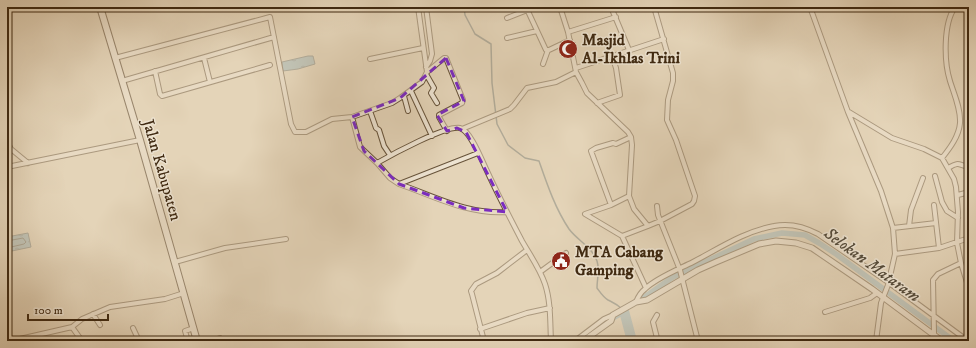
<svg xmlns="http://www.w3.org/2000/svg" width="976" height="348" font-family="'IM FELL DW Pica',serif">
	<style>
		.water { fill: url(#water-ripples); stroke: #767d76 }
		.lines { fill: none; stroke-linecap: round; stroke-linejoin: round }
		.shore { stroke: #6d6f66; stroke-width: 1 }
		.stream { stroke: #767d76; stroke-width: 1.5 }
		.canal { stroke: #9bb5ba; stroke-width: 5.5 }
		.river { stroke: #9bb5ba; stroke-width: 10 }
		.minor-casing { stroke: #68543b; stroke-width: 6 }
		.tertiary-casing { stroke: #68543b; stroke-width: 7 }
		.secondary-casing { stroke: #3f2911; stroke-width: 8 }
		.minor { stroke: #ede3d1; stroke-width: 4 }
		.tertiary { stroke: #ede3d1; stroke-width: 5 }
		.secondary { stroke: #ede3d1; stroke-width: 6 }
		.marked { fill: none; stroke: #7b2cbf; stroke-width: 3; stroke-dasharray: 8 5; stroke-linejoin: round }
		.labels { text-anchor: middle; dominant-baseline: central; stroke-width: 3; stroke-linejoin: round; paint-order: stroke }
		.poi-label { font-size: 16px; font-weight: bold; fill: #3f2911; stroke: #ede3d1; text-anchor: start }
		.street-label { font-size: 16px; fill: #3f2911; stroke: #ede3d1 }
		.water-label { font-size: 17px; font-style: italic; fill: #564c3b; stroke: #ede3d1 }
	</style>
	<defs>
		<pattern id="water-ripples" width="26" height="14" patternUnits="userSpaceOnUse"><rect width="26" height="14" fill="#9bb5ba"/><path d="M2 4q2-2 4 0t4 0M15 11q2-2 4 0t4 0" fill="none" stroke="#809396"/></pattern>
	</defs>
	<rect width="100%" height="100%" fill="#e4d4b8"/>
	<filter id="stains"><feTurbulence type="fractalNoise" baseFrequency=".005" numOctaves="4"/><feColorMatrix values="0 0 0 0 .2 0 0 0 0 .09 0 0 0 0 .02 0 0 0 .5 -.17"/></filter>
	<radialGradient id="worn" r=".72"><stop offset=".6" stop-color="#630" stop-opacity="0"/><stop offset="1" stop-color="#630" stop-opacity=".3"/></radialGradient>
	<path class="water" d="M308,56H313L315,64L298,69L283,71L282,62Z
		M28,233L31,247L7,252V237Z"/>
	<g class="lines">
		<path class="shore" d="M7,241L23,238L26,242L24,244L7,248"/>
		<path class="stream" d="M464,7L465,15L475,34L491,44L492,83L497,124L508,145L525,158L539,161C547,184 555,208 569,229C577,240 592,247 597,261C600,270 597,278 597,288C600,292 603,297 608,300C614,303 617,304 622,309"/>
		<path class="canal" d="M639,301L673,277L754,239L782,233L805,235L819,243L836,254L954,341
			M579,341L605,322L624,312"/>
		<path class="river" d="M624,311L632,341"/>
		<defs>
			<path id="minor" d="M526,7L546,50H549L570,40
				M560,7L568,32L576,72L582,83L587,93L628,132L631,137L632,145L629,196L634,209L648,226L660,221L692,204L694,201L695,196L676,140L667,120L668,100L673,81V73L654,7
				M611,7L629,50
				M810,7L848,112L881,191L893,228L895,254L888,285L881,303L876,341
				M507,18L535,7
				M568,32L616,17
				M507,38L537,31
				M115,58L270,17L291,124L295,132H306L332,119L352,117L392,103L400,98L422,82L427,72L418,7
				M204,58L210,82
				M370,59L423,48
				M543,64L548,50
				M426,67L430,61L432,54L426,7
				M576,68L664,39
				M155,71L160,94L162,96L270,65
				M427,72L444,58H446L463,100L462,103L439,115V117L447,131
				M426,74L434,88L431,93L437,103
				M122,81L274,37
				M411,91L432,136
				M404,96L408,111
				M597,103L620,95L616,68L612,56
				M370,111L376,128L379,130L384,146L390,155
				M849,112L892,138L924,149L942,158L954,179L956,187L958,212L957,243L961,263L938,274L933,280L934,334
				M352,117L360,147L377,163C391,155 446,125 460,128C471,131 482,161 487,171C498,195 510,218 522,241C530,255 540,269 545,284C551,302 550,322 551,341
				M462,129L510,109L514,105L527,88L556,82L576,72
				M7,142L11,149L28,163
				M478,153L399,184C434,196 468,215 507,212
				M942,158C950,148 959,136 960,123C961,109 954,94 950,81C944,62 943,24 955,7
				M377,163L390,178L399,184
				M7,167L140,140
				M948,168C961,161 957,165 969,167
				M935,176L942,202L947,211L958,218
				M958,195L969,192
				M629,196L611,205L591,151L596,148L613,143L616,144L631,137
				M611,205L585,214L622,236L646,288
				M934,205L939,248
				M657,206L658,215L680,270L698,341
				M909,226L911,210L923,178
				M893,228L936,223
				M622,236L648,226
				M895,254L939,248L969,238
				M175,262L225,248L286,239
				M961,263L969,289
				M540,272L566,253
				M636,302C638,297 641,292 645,289C656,278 679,269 693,262C718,249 745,231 774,226C789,223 805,227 818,234L888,282L968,341
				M825,312L870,298L877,293
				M93,314L100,325
				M657,315L653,322L657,338L660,341
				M72,327L82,341
				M133,328L139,341
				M480,329L527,313L550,308
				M11,341L72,327L82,319L110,307L165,299L184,293
				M188,341L185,331L194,328
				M212,341L220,338
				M484,341L472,294L471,291L476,284L497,273L527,250
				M575,341L604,319L613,315
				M687,341L698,339"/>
			<path id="tertiary" d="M583,341L611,321L613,315L636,302L647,300L698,270L716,262L759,244L776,241L796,243L812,248L872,289L942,341"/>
			<path id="secondary" d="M100,7L140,140L197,341"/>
		</defs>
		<use href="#minor" class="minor-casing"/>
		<use href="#tertiary" class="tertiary-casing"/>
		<use href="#secondary" class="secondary-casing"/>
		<use href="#minor" class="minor"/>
		<use href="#tertiary" class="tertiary"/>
		<use href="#secondary" class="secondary"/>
	</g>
	<path d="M0 0H976V348H0ZM446,58L464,101L437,115L447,131L457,128L466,132L507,212L464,208L399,184L364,151L352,117L400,98Z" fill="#e4d4b8" fill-opacity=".55" fill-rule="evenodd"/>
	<path class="marked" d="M446,58L464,101L437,115L447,131L457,128L466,132L507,212L464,208L399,184L364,151L352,117L400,98Z"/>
	<defs>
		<symbol id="mosque-disc" viewBox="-11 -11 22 22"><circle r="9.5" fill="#8f2418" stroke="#ede3d1"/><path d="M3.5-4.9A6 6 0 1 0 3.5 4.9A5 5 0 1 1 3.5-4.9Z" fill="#fff"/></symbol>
		<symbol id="civic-disc" viewBox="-11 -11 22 22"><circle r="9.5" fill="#8f2418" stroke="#ede3d1"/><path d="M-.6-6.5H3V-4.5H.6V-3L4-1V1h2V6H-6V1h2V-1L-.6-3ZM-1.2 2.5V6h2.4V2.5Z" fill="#fff"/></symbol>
	</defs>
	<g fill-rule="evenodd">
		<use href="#mosque-disc" x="557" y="38" width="22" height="22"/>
		<use href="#civic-disc" x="550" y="250" width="22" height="22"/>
	</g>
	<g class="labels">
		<g class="poi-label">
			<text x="582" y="40">Masjid<tspan x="582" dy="18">Al-Ikhlas Trini</tspan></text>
			<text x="575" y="252">MTA Cabang<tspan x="575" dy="18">Gamping</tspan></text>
		</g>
		<g class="street-label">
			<text transform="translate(162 170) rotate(74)">Jalan Kabupaten</text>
		</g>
		<g class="water-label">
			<text transform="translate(872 265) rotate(36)">Selokan Mataram</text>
		</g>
	</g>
	<rect width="976" height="348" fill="none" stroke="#e4d4b8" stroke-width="24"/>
	<rect x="8" y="8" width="960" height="332" fill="none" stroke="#3f2911" stroke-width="2"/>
	<rect x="12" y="12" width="952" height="324" fill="none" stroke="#3f2911"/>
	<path d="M28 314v6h80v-6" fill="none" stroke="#3f2911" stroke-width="2"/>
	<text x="34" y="314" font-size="12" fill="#3f2911" stroke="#ede3d1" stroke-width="3" paint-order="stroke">100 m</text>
	<rect width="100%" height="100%" filter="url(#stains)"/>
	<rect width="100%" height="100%" fill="url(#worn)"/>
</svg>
